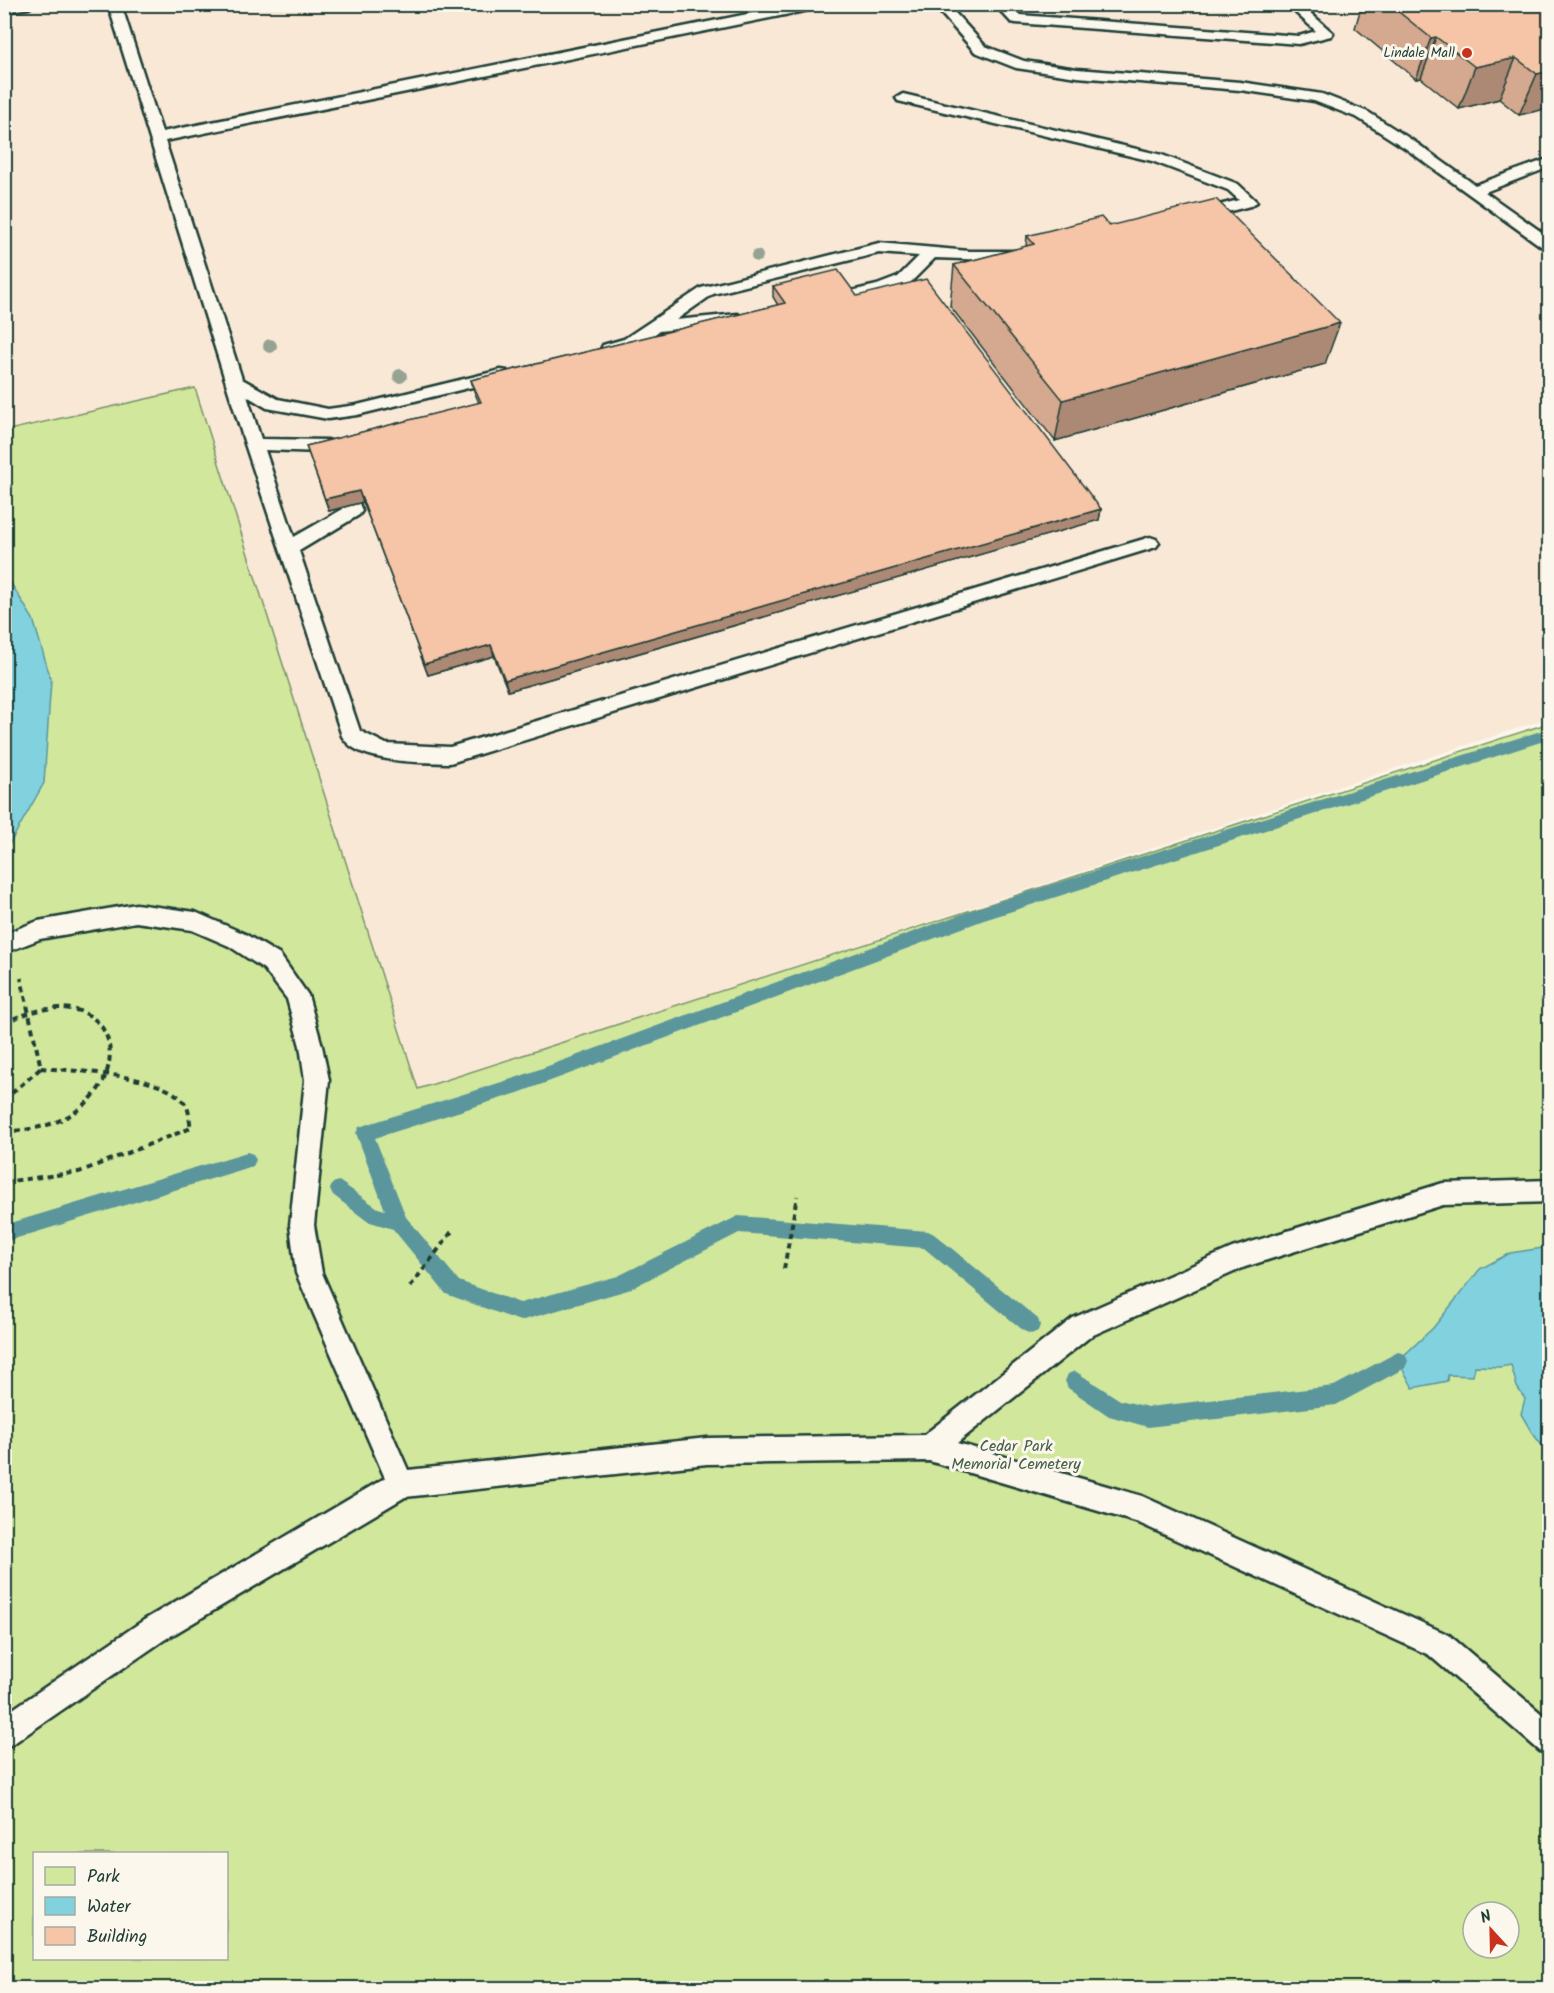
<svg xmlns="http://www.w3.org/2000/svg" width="1554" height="1993" font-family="Kalam,sans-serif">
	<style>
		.built { fill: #fae8d7 }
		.green { fill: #d1e79c; stroke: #789268; stroke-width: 1.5; fill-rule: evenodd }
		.water { fill: #82d1df; stroke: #5a969b; stroke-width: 1.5 }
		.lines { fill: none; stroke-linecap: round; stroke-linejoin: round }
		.stream { fill: #5a969b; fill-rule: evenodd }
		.service-casing { stroke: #1f3d34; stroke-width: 5 }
		.path { stroke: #1f3d34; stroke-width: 4; stroke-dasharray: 6 4.5; stroke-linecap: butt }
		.service { fill: #fbf7ec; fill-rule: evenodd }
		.tree { fill: #96a392 }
		.wall { fill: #d4a990; stroke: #1f3d34; stroke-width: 1.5 }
		.shaded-wall { fill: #ac8975; stroke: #1f3d34; stroke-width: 1.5 }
		.building { fill: #f6c4a7; stroke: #1f3d34; stroke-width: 1.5 }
		.poi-dot { fill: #c8321e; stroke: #fbf7ec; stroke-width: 2 }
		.labels { text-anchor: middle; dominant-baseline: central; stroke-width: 6; stroke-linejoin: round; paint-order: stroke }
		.far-poi-label { font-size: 14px; fill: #1f3d34; stroke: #fbf7ec; text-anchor: end }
		.park-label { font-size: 16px; fill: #435f49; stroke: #fbf7ec }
	</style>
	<rect width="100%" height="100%" fill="#fbf7ec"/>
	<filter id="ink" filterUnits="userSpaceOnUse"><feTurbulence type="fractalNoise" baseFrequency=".0167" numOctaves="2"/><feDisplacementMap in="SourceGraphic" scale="12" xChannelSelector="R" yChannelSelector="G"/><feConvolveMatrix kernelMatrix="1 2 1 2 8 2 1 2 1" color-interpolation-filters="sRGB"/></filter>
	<g filter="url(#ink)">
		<path class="built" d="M4,5H1549V718L418,1090L195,389L5,431Z"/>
		<path class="green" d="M195,388L418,1089L1549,723V1988H5L4,431ZM34,1854H226V1958H34ZM1473,1912H1509V1948H1473Z"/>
		<path class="water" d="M4,572L33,619L51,680L44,783L5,852Z
			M1549,1247H1550L1549,1455L1531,1431L1521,1414L1525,1399L1517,1387L1511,1365L1500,1367L1475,1366L1473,1376L1448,1375L1447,1381L1413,1388L1398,1361L1433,1328L1480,1269L1510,1253Z"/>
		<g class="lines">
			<path class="stream" d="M1550,728V739L984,920L518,1093L375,1138L406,1217L459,1281L520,1303L618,1276L738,1216L928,1231L934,1234L1038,1319L1040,1325L1038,1331L1031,1334L1024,1331L924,1248L739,1233L628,1290L520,1321L446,1294L393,1229L367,1221L333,1195L330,1189L333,1183L339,1181L378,1208L385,1210L356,1133L359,1127L518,1077L981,907Z
				M247,1152L253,1154L256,1160L253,1166L247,1168L4,1242V1225Z
				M1398,1352L1405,1354L1408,1361L1405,1368L1336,1405L1148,1427L1109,1416L1068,1388L1065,1381L1068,1374L1075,1371L1120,1400L1148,1407L1334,1386Z"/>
			<defs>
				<path id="service" d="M4,4H35L29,8L4,12Z
					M108,4H121L162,132L797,4H825L819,8L165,141L242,379L278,399L328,409L357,405L501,370L507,371L509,375L507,379L501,380L357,415L328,419L267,408L247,396L261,439L328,440L334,442L337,446L362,511L359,515L299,551L360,731L386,744L450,747L1144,539L1150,537L1156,539L1159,543L1156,547L450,763C422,762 357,764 342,736L245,444ZM265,450L321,452L343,509L294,537Z
					M933,4H947L985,46L1024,61L1077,69L1240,82L1322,94L1368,112L1415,142L1475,185L1550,158V167L1485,192L1550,238V250L1545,249L1405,148L1358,118L1314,101L1240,90L1077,77L1016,68L975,52Z
					M994,4H1008L1020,15L1299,36L1316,31L1286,4H1300L1333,33L1331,36L1299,44L1016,23L1011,22Z
					M903,94L1162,155L1238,184L1257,202L1250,206L1196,220L1191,218L1188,215L1191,212L1239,200L1228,190L1152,161L898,101L896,98Z
					M879,243L969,251H1018L1026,256L1018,261L935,258L910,283L888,292L827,306L821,304L819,301L821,298L877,285L898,277L919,256L879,253L713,294L676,320L738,314L746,319L744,322L659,331L636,347L609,354L601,349L603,345L624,339L701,288Z
					M136,904L195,912L245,934L280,955L308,995L322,1046L329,1080L314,1225L322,1273L408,1470L707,1438L924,1435L1073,1318L1232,1248L1443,1183L1550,1180V1202L1443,1205L1245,1267L1091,1336L957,1443L1142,1496L1449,1635L1550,1721V1756L1540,1751L1429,1655L1139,1523L929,1461L707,1464L405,1497L164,1640L14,1743L4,1748V1715L144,1620L385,1478L296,1273L290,1225L305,1080L300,1046L287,999L264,969L229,946L192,930L136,922L40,939L4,953V934L38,921Z"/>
			</defs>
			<use href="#service" class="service-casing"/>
			<path class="path" d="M4,1023C141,957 149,1131 4,1131
				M4,1100L41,1068
				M4,1182L79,1172L191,1128C189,1121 190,1112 186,1105C168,1074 74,1071 41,1068L21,978
				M784,1269L797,1196
				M410,1287L453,1230"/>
			<use href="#service" class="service"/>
		</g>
		<g class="tree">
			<circle cx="757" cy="256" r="6"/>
			<circle cx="270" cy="346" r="7"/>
			<circle cx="400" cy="376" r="7"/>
		</g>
		<path class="wall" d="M1362,4H1550V108L1519,115L1499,99L1459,109L1421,78L1416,79L1355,28Z
			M1109,226L1325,364L1055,441L950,306L954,265L1026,247L1027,236Z
			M773,286L857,296L1101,509L1099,520L508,691L494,656L428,675L363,502L329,511L306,446L479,403L474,391L471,380L778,305L773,297Z"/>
		<path class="shaded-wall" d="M1436,37L1421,78L1416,79L1431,38Z
			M1516,58L1499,99L1459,109L1475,67Z
			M1550,71V108L1519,115L1537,74Z
			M1340,323L1325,364L1055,441L1063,400Z
			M359,491L363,502L329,511L325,499Z
			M1101,509L1099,520L508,691L505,680Z
			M491,645L494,656L428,675L424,664Z"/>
		<path class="building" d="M1389,4H1550V71L1537,74L1516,58L1475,67L1436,37L1431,38Z
			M1216,199L1340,323L1063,400L954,265L1034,244L1027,236L1101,217L1109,226Z
			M838,270L857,296L926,279L1101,509L505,680L491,645L424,664L359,491L325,499L306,446L481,402L471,380L785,303L773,286Z"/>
	</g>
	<circle class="poi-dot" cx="1467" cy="53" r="6"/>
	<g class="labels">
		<g class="far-poi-label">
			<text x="1455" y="53">Lindale Mall</text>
		</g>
		<g class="park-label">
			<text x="1016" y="1446">Cedar Park<tspan x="1016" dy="18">Memorial Cemetery</tspan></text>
		</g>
	</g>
	<rect width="1554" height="1993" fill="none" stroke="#fbf7ec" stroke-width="24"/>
	<rect x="12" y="12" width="1530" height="1969" fill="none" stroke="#1f3d34" stroke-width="2" filter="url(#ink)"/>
	<rect x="33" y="1852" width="195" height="108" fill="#fbf7ec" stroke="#a3ada2" stroke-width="1.5"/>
	<rect x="45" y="1867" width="30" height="18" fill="#d1e79c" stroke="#a3ada2" stroke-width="1.5"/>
	<text x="87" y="1882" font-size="18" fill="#1f3d34">Park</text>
	<rect x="45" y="1897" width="30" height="18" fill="#82d1df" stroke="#a3ada2" stroke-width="1.5"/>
	<text x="87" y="1912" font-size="18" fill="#1f3d34">Water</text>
	<rect x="45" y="1927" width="30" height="18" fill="#f6c4a7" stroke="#a3ada2" stroke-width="1.5"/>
	<text x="87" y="1942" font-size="18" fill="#1f3d34">Building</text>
	<g transform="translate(1491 1930) rotate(338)"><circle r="28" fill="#fbf7ec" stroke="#a3ada2" stroke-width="1.5"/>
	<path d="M0-4.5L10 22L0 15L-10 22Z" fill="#c8321e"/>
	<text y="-9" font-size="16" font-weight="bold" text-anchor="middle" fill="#1f3d34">N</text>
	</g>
</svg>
